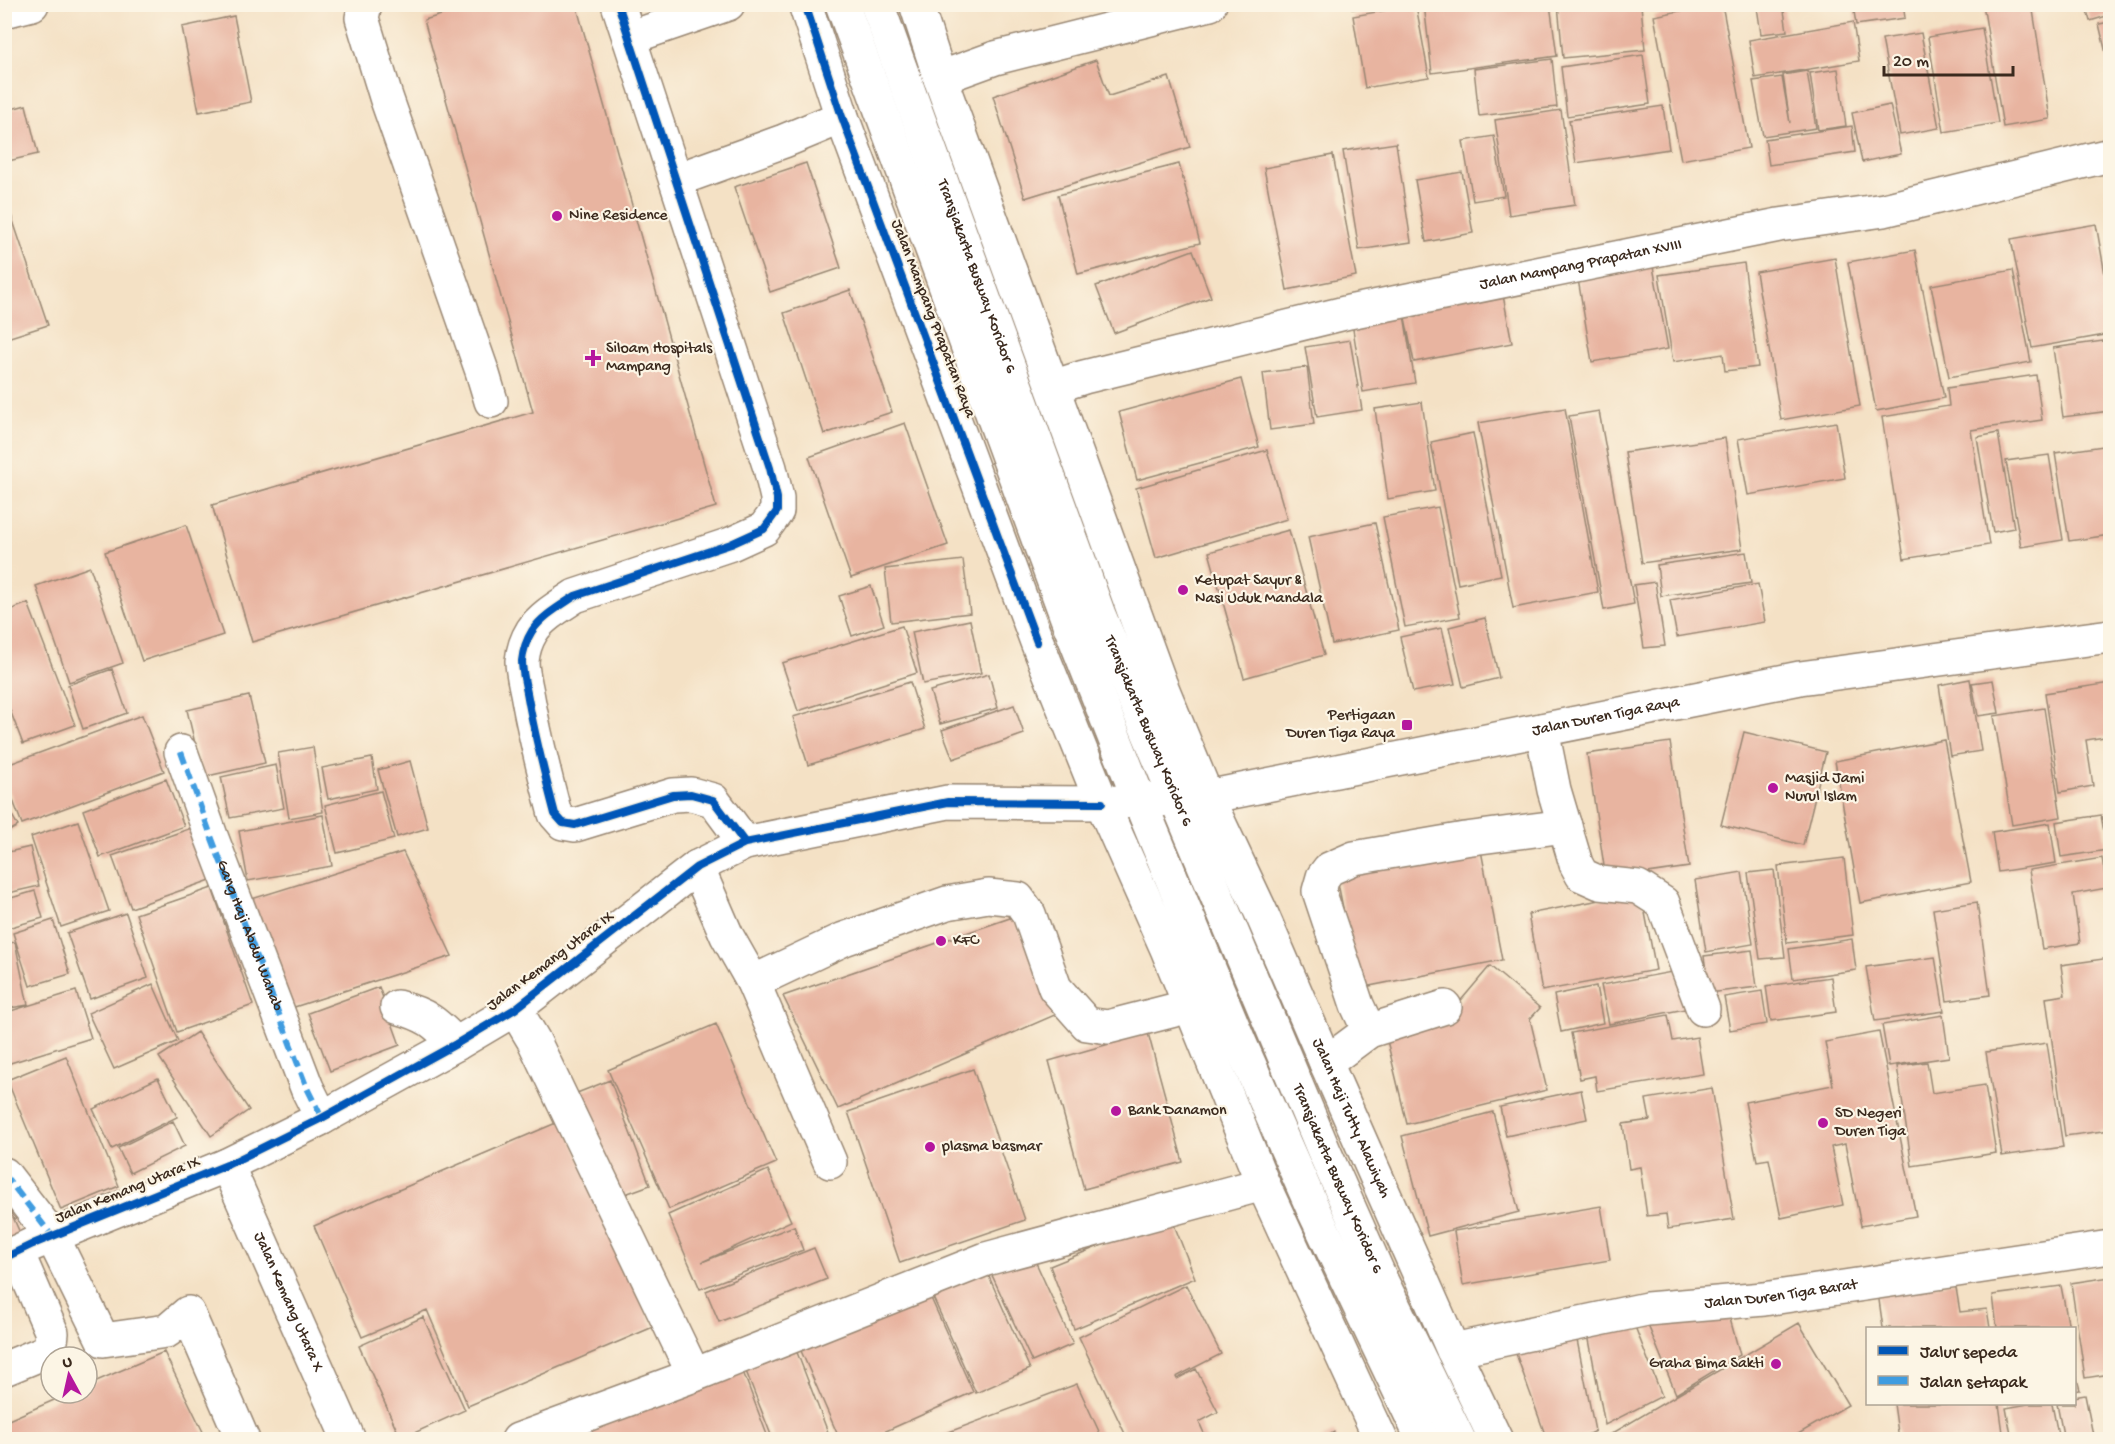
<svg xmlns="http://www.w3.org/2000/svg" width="2115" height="1444" font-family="'Gochi Hand',sans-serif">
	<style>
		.building { fill: #e8b4a0 }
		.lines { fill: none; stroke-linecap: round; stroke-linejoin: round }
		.minor-casing { stroke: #988672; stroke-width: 36 }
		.major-casing { stroke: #988672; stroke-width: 36 }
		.minor { stroke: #fff; stroke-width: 33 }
		.major { stroke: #fff; stroke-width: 33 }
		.quiet { stroke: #3f9ce0; stroke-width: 6; stroke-dasharray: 12 6; stroke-linecap: butt }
		.cycleway-casing { stroke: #fcf5e5; stroke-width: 11 }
		.cycleway { stroke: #0057b8; stroke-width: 8 }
		.poi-dot { fill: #b5179e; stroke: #fcf5e5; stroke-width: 2 }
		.labels { text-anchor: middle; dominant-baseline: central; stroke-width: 4.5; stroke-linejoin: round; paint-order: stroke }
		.poi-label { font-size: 16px; fill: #3b2a1e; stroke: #fcf5e5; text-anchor: start }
		.street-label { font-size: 16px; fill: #3b2a1e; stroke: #fcf5e5 }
	</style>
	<rect width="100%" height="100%" fill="#fcf5e5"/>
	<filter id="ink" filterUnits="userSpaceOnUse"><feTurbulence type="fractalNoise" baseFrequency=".0167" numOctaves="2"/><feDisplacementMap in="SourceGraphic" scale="12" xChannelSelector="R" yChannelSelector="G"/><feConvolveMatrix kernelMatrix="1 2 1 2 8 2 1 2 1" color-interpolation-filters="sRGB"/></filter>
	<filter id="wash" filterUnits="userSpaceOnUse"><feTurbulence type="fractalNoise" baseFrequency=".008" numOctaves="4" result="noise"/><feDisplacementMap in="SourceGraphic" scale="24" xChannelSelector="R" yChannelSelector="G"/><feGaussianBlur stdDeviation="1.35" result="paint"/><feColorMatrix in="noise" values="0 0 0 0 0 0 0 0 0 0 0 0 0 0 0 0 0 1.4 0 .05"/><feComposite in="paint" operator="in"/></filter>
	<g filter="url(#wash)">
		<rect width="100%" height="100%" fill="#f4e1c5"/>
		<g id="blocks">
			<path class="building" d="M479,4H576L716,507L252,642L212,505L533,412L424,20Z
				M1351,4H1374V6L1352,9Z
				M1424,4H1550L1557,56L1432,73Z
				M1715,4H1722L1749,148L1681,160L1654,16Z
				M1748,4H1783L1787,31L1761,34L1757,7L1748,8Z
				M1853,4H1903L1905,18L1856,25Z
				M1909,4H1933V6L1910,10Z
				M1983,4H2032L2050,119L2003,127Z
				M2085,4H2110V15L2090,21Z
				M1416,5L1429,77L1365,88L1353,16Z
				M1558,5H1641L1645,50L1563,58Z
				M234,16L251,102L199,112L182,27Z
				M1853,22L1859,61L1755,78L1749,40Z
				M2110,22V70L2099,24Z
				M1982,28L1998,123L1944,132L1928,37Z
				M1921,33L1939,128L1900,135L1882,39Z
				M1643,55L1650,104L1567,116L1561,67Z
				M1552,59L1557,107L1479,116L1474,69Z
				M1096,60L1109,96L1169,77L1190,147L1025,198L993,96Z
				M1838,69L1846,126L1818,130L1810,73Z
				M1807,71L1816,128L1763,136L1753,81L1782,77L1790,123L1783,75Z
				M26,105L38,154L4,162V111Z
				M1890,105L1901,154L1862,162L1852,113Z
				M1663,106L1669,149L1576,163L1569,120Z
				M1561,110L1575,205L1509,215L1495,120Z
				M1852,126L1855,152L1769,165L1765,139Z
				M1494,136L1504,196L1473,201L1463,141Z
				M1396,143L1411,242L1359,250L1343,151Z
				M1333,155L1356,276L1287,290L1264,168Z
				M806,163L841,268L770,292L734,187Z
				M1179,164L1200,243L1078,274L1058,195Z
				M1462,172L1473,233L1426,242L1415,180Z
				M7,203L48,325L4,339V204Z
				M2096,224L2110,302V334L2032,348L2011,239Z
				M1193,250L1211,297L1114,333L1096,286Z
				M1915,250L1944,398L1876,411L1848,262Z
				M1835,258L1860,406L1781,420L1756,272Z
				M1652,261L1668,349L1592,362L1577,273Z
				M1744,263L1758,367L1725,371L1723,354L1673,362L1659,275Z
				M2013,270L2031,362L1949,377L1931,285Z
				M850,290L892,412L824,434L784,313Z
				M1502,290L1512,343L1414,362L1403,308Z
				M1404,315L1415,383L1363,392L1352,323Z
				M1350,340L1362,410L1317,417L1305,347Z
				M2110,340V411L2063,417L2053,348Z
				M1307,367L1314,424L1270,430L1263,373Z
				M2036,375L2042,420L1971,430L1989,545L1904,559L1882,417L1949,406L1947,388Z
				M1241,379L1259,447L1137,480L1119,412Z
				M1422,402L1435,491L1388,499L1375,409Z
				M1565,408L1598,592L1513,608L1478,423Z
				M1599,411L1634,604L1604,610L1569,416Z
				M1836,422L1845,478L1748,495L1738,439Z
				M905,423L948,545L851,578L809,457Z
				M1473,433L1501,575L1458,584L1431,442Z
				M1998,433L2014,528L1993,532L1977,437Z
				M1725,438L1742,549L1642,563L1625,452Z
				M2110,445V535L2069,541L2055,453Z
				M1267,450L1287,519L1156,558L1136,488Z
				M2049,455L2063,540L2021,547L2006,461Z
				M1438,507L1460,617L1405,627L1383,517Z
				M1375,523L1399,630L1332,644L1308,537Z
				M186,525L223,635L142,661L105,552Z
				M1289,530L1324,655L1244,678L1209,552Z
				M1746,552L1751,583L1661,596L1657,565Z
				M963,560L970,613L891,622L885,569Z
				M90,567L123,663L69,682L36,586Z
				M1655,582L1665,646L1644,648L1634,585Z
				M1758,584L1765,622L1677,637L1670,600Z
				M871,586L884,625L852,636L839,596Z
				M28,603L75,725L23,744L5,697V612Z
				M1485,618L1499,678L1463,687L1449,627Z
				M970,620L981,673L923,684L912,632Z
				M902,626L917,673L798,711L782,663Z
				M1442,628L1455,684L1413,692L1400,637Z
				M112,669L127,713L83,729L68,685Z
				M989,674L998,708L940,724L930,691Z
				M1970,679L1981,751L1950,756L1939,685Z
				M1993,680L1999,713L1978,716L1972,683Z
				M910,682L925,729L808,765L793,717Z
				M2110,683V736L2086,740L2093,786L2060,792L2045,693Z
				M249,696L265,763L203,777L187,710Z
				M1014,705L1024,734L953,759L942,730Z
				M2044,708L2061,817L2012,825L1994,716Z
				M142,715L164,771L22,824L4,777V766Z
				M1744,732L1826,752L1803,845L1721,825Z
				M1944,740L1971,882L1860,903L1835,761Z
				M1670,742L1689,867L1606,879L1587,754Z
				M313,747L323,812L289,818L278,753Z
				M372,758L377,789L328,799L322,768Z
				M410,761L428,828L397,837L378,770Z
				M276,765L284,808L230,818L221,777Z
				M166,779L184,826L100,857L83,810Z
				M381,791L394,839L337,853L325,805Z
				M4,801L18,826L4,834Z
				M323,815L332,866L248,881L239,831Z
				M2101,815L2107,850L2061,857L2056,822Z
				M78,821L109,911L61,927L31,837Z
				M2050,823L2056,863L1998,872L1992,832Z
				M200,825L219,877L131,908L112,856Z
				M1479,840L1502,960L1359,988L1335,868Z
				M30,847L39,886L4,894V853Z
				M403,852L452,956L282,1011L242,902Z
				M1844,858L1853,935L1787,943L1778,866Z
				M2102,858L2107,888L2073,894L2080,943L2042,949L2029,870Z
				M1774,870L1785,957L1760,959L1748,873Z
				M1742,872L1753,944L1706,952L1695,880Z
				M212,888L253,1005L177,1032L136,914Z
				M35,891L43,918L4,929V900Z
				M1641,892L1656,970L1542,991L1528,914Z
				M1977,902L1990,995L1947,1001L1933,909Z
				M126,913L148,978L90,999L67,933Z
				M1013,917L1064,1011L838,1109L783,996Z
				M53,920L70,974L30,986L13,933Z
				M1852,939L1856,970L1793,979L1789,949Z
				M15,942L28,1005L4,1009V944Z
				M1752,950L1757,987L1709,993L1704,956Z
				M1935,957L1944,1011L1875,1021L1866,967Z
				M2110,958V1130L2065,1136L2046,998L2065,995L2061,965Z
				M1490,966L1540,1008L1530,1019L1547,1090L1407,1124L1385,1032L1446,1018Z
				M1677,971L1685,1009L1609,1024L1601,985Z
				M1831,977L1836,1012L1771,1021L1766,986Z
				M153,984L178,1041L114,1069L88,1013Z
				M1596,986L1603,1023L1561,1032L1554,995Z
				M379,987L400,1045L330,1071L308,1013Z
				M76,991L91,1038L7,1064L4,1055V1013Z
				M1762,991L1767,1024L1730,1030L1724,997Z
				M1668,1015L1673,1041L1697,1037L1703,1074L1597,1091L1595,1076L1580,1079L1571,1033Z
				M1943,1015L1949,1057L1889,1066L1882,1025Z
				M716,1024L776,1163L669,1209L608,1070Z
				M197,1032L249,1110L211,1136L159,1057Z
				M1879,1032L1916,1216L1861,1226L1845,1144L1831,1147L1843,1205L1781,1218L1769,1159L1757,1161L1745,1102L1833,1085L1825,1042Z
				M1148,1033L1183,1162L1084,1189L1049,1061Z
				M2047,1043L2063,1147L2002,1156L1986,1052Z
				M66,1056L119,1186L61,1210L7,1080Z
				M1927,1062L1932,1093L1985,1085L1996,1153L1912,1166L1897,1066Z
				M973,1069L1025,1220L900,1263L848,1112Z
				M158,1078L177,1117L112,1149L93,1109Z
				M610,1080L650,1185L617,1197L577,1093Z
				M1712,1088L1734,1219L1668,1229L1666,1214L1647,1216L1640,1167L1629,1169L1623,1124L1650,1120L1646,1099Z
				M1581,1090L1587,1119L1506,1136L1500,1107Z
				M1493,1112L1519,1212L1428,1236L1402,1136Z
				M563,1120L653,1327L468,1406L427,1310L362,1337L314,1226Z
				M173,1121L185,1146L130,1173L118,1148Z
				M768,1170L791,1221L702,1262L794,1226L803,1250L700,1289L668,1215Z
				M4,1197L21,1235L4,1241Z
				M1601,1206L1610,1260L1463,1285L1454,1231Z
				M1171,1217L1195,1278L1074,1329L1050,1266Z
				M814,1248L827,1279L719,1322L706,1291Z
				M1032,1254L1073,1344L1032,1362L991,1273Z
				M986,1270L1030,1369L976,1393L931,1293Z
				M2110,1277V1374L2085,1378L2071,1283Z
				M1955,1282L1960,1312L1987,1309L1990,1328H1883L1878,1293Z
				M1186,1285L1221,1354L1176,1377L1177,1379L1196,1369L1218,1412L1199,1422L1207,1440H1128L1079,1337Z
				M2061,1286L2069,1328H1997L1993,1295Z
				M926,1287L973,1392L866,1440H840L798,1344Z
				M1729,1315L1740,1355L1676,1394L1648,1325Z
				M423,1317L465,1410L401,1439L359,1346Z
				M1799,1323L1848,1405L1788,1440H1601Z
				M1634,1324L1662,1396L1605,1425L1587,1329Z
				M1576,1335L1595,1431L1577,1440H1547L1514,1348Z
				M793,1342L831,1440H773L742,1361Z
				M164,1352L207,1440H4V1422L70,1393H87V1385Z
				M2074,1368L2080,1390L2074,1391Z
				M742,1369L769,1440H552Z
				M1077,1384L1103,1440H930V1439Z
				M2085,1395L2094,1440H2064L2057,1404H2074V1397Z
				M1894,1404H1999L2004,1440H1899Z
				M2028,1404H2052L2059,1440H2012L2006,1408Z
				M1334,1432L1338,1440H1320Z"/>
		</g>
	</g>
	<g filter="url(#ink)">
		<use href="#blocks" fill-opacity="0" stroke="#988672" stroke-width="1.5"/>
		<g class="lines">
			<defs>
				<g id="minor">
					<path d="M365,4L362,18L386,97L482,371L491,401"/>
					<path d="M618,4L770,468L777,498V511L764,529L731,544L575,596C560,606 542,616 532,631C527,639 523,651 522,661C522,673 526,686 528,698C535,737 545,776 555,814L563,823L575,825L673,795L691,794L713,800L745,843"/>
					<path d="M842,4L1070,626L1140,802L1240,1043L1314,1211L1423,1440"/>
					<path id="s1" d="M877,4L1099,615L1324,1151L1382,1282L1459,1440"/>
					<path d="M4,11L32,4"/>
					<path d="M629,38L728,4"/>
					<path d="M940,78L995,58L1210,4"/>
					<path d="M676,180L784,141L842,117"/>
					<path id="s2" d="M1053,387L1084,377L1349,312L1779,225L1884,210L2110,155"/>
					<path d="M1542,730L1554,790L1576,864L1582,875L1600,883L1638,887L1663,903L1703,1009"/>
					<path d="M181,752L211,836L307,1088L322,1118"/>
					<path d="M697,867L727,936L753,982L830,1162"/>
					<path d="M753,982L844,939L947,903L988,896L1018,899L1029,914L1055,988L1087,1024L1108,1027L1190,1006"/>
					<path d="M397,1007C427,1015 435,1022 456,1044"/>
					<path d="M515,1009L534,1041L694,1375L986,1259L1263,1184"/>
					<path d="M1369,1031L1357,1005L1319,891L1323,877L1329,869L1354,858L1465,839L1565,826"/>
					<path d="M1326,1063L1369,1031L1445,1007"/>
					<path id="s3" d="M227,1165L349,1440"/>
					<path d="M4,1174L52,1236L103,1340L167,1331L188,1313L243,1440"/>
					<path d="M4,1258L33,1244L227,1165L322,1118L456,1044L515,1009L697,867L745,843L948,802L1102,803"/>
					<path id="s4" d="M1453,1350L1647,1309L1764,1299L2110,1247"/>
					<path d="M4,1369L50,1350L52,1333L17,1252"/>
					<path d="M518,1440L694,1375"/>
				</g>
				<g id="major">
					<path d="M805,4L842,117L1037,642L1102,803L1167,949L1263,1184L1381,1440"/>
					<path id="s5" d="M916,4L940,78L1160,683L1207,797L1260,910L1326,1063L1453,1350L1496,1440"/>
					<path id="s6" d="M1102,803L1207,797L1800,678L2110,636"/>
				</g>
			</defs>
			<use href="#minor" class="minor-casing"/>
			<use href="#major" class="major-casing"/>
			<use href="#minor" class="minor"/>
			<use href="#major" class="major"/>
			<g class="quiet">
				<path id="s7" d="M181,752L211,836L307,1088L322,1118"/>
				<path d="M4,1174L52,1236"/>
			</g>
			<defs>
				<path id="cycleway" d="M618,4L770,468L777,498V511L764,529L731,544L575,596C560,606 542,616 532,631C527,639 523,651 522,661C522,673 526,686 528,698C535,737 545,776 555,814L563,823L575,825L673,795L691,794L713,800L745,843
					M805,4L842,117L1037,642
					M4,1258L33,1244L227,1165L322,1118L456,1044L515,1009L697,867L745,843L948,802L1102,803"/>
			</defs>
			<use href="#cycleway" class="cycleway-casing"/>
			<use href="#cycleway" class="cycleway"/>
		</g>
	</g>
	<g class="poi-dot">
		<circle cx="557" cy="216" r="6"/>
		<path d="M590 349h6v6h6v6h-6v6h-6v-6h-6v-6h6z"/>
		<circle cx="1183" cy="590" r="6"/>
		<rect x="1401" y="719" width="12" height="12" rx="3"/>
		<circle cx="1773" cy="788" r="6"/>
		<circle cx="941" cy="941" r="6"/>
		<circle cx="1116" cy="1111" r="6"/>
		<circle cx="1823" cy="1123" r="6"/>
		<circle cx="930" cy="1147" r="6"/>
		<circle cx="1776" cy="1364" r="6"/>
	</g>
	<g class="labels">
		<g class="poi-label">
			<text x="569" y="216">Nine Residence</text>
			<text x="606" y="349">Siloam Hospitals<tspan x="606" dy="18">Mampang</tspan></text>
			<text x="1195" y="581">Ketupat Sayur &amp;<tspan x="1195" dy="18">Nasi Uduk Mandala</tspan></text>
			<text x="1395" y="716" text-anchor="end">Pertigaan<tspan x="1395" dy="18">Duren Tiga Raya</tspan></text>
			<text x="1785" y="779">Masjid Jami<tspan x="1785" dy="18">Nurul Islam</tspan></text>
			<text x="953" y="941">KFC</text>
			<text x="1128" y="1111">Bank Danamon</text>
			<text x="1835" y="1114">SD Negeri<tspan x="1835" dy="18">Duren Tiga</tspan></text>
			<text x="942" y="1147">plasma basmar</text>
			<text x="1764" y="1364" text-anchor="end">Graha Bima Sakti</text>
		</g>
		<g class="street-label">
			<text stroke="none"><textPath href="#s2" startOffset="542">Jalan Mampang Prapatan XVIII</textPath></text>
			<text stroke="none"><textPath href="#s1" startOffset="290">Transjakarta Busway Koridor 6</textPath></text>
			<text transform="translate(932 319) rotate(69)">Jalan Mampang Prapatan Raya</text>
			<text stroke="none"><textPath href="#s6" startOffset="512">Jalan Duren Tiga Raya</textPath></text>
			<text stroke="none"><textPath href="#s1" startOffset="776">Transjakarta Busway Koridor 6</textPath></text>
			<text stroke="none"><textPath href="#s7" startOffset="196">Gang Haji Abdul Wahab</textPath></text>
			<text transform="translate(551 962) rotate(-37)">Jalan Kemang Utara IX</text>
			<text stroke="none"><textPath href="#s5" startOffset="1197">Jalan Haji Tutty Alawiyah</textPath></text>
			<text stroke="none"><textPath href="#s1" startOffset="1262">Transjakarta Busway Koridor 6</textPath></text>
			<text transform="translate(128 1191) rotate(-22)">Jalan Kemang Utara IX</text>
			<text stroke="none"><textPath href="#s4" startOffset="333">Jalan Duren Tiga Barat</textPath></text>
			<text stroke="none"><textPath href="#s3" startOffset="150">Jalan Kemang Utara X</textPath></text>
		</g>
	</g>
	<rect width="2115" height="1444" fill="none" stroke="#fcf5e5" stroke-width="24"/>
	<rect x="1866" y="1327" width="210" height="78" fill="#fcf5e5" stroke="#afa495" stroke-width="1.5"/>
	<rect x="1878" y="1346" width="30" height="9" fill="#0057b8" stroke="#afa495" stroke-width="1.5"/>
	<text x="1920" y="1357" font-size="18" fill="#3b2a1e">Jalur sepeda</text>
	<rect x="1878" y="1376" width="30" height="9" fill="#3f9ce0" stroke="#afa495" stroke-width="1.5"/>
	<text x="1920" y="1387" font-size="18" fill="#3b2a1e">Jalan setapak</text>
	<g transform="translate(69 1375) rotate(352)"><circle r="28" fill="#fcf5e5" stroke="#afa495" stroke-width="1.5"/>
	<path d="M0-4.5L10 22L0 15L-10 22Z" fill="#b5179e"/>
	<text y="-9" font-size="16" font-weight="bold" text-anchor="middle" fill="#3b2a1e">U</text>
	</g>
	<path d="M1884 66v9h129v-9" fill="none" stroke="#3b2a1e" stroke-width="3"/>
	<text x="1893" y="66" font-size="18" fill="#3b2a1e" stroke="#fcf5e5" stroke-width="4.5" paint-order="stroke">20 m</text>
</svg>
